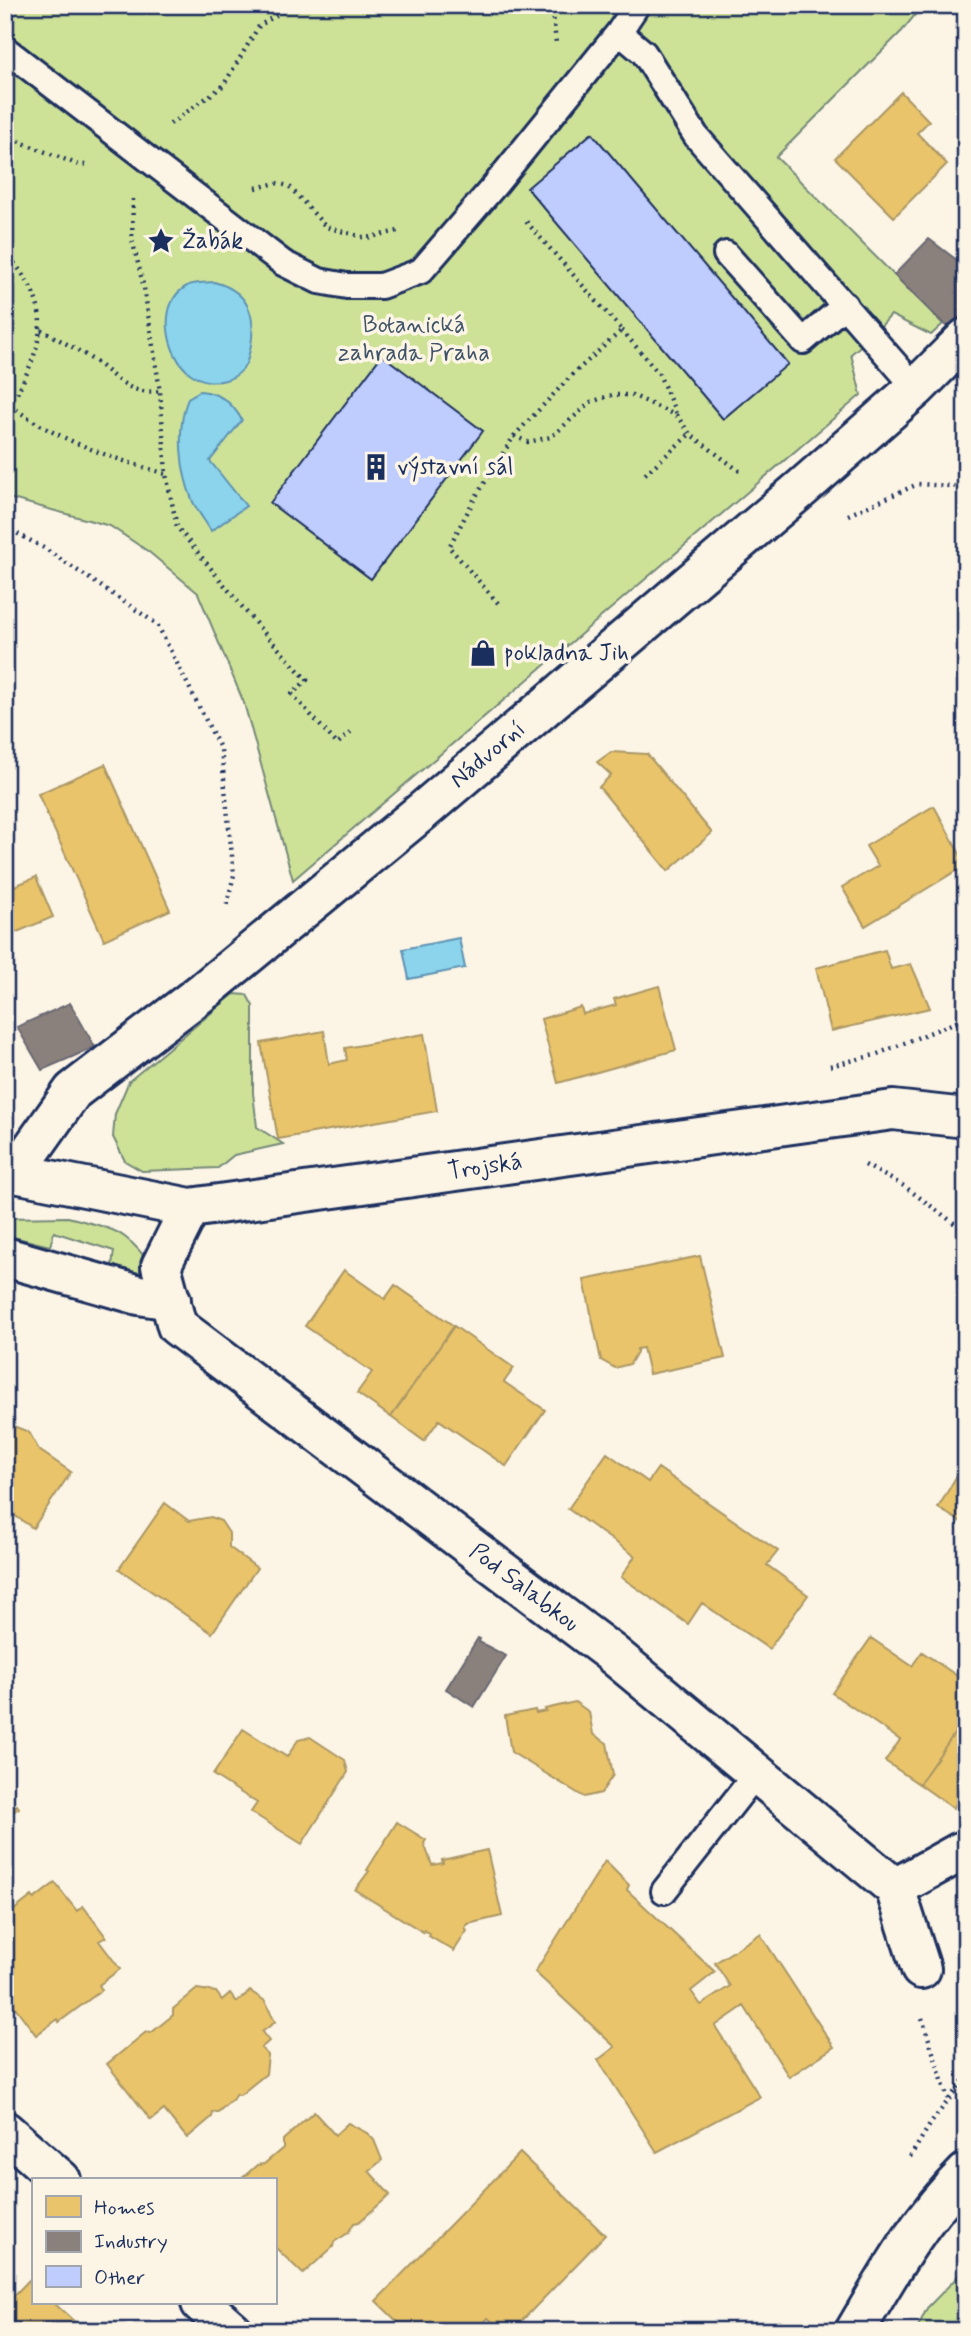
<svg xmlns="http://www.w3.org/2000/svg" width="971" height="2336" font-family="Mynerve,sans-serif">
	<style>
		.green { fill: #cee297; stroke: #74887a; stroke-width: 2 }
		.water { fill: #8bd4ec; stroke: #5e92b3; stroke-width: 2 }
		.homes { fill: #e9c46a; stroke: #ab9766; stroke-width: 2 }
		.industry { fill: #8a817c; stroke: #696873; stroke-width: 2 }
		.building { fill: #becdfd; stroke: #1b2f5e; stroke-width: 2 }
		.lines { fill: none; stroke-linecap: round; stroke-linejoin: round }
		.lane-casing { stroke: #1b2f5e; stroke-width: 30 }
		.street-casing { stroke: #1b2f5e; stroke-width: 44 }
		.secondary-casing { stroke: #1b2f5e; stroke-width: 44 }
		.path { stroke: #1b2f5e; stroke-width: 4.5; stroke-dasharray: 2 5; stroke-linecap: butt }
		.lane { stroke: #fcf5e5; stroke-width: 24 }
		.street { stroke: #fcf5e5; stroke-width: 38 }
		.secondary { stroke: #fcf5e5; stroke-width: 38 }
		.labels { text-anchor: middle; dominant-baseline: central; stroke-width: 7; stroke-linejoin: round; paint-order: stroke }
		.poi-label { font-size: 24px; fill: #1b2f5e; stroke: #fcf5e5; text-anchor: start }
		.park-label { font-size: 24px; fill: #3f5369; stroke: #fcf5e5 }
		.street-label { font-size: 24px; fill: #1b2f5e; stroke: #fcf5e5 }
	</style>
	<rect width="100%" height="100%" fill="#fcf5e5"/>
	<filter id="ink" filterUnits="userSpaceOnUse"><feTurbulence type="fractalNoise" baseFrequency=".0143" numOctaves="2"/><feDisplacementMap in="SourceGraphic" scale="14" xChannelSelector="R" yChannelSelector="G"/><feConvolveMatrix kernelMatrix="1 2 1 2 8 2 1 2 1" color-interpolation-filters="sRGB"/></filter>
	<g filter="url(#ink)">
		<path class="green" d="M5,5H923L902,31L776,157L943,324L931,335L891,315L872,336L851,354L861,395L293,880L244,703L198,593L149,552L110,526L5,497Z
			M234,994L247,995L253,1006V1093L257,1127L283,1144L234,1155L218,1168L142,1171L125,1161L113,1137L115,1114L129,1081Z
			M68,1217C107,1228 121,1226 147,1260L137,1275L112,1265L114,1251L54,1232L50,1246L5,1235V1218Z
			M966,2268V2331H916L927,2308Z"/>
		<path class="water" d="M214,282C253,292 258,322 248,358C242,382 211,388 191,374C166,357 156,302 187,286C194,282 206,283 214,282Z
			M200,391C221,393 232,403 242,420L210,461L246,506L211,531C205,521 198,512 193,502C180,471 176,429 188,398Z
			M459,938L465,968L409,979L403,949Z"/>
		<path class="homes" d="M901,92L929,121L917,133L947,164L894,217L835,158Z
			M611,752L647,754L712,833L668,871L599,787L611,775L597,762Z
			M105,764L170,910L104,940L38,794Z
			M934,806L966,865L865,926L842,887L878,866L866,846Z
			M36,877L53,917L5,937V890Z
			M885,950L891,969L911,964L930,1008L831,1031L816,968Z
			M659,986L676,1050L558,1083L541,1019L581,1007L583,1014L616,1005L614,999Z
			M324,1031L329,1064L347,1060L345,1048L424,1034L437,1111L278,1139L261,1043Z
			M700,1256L725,1358L649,1374L643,1348L637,1349V1352L630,1364L615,1368L601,1360L584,1280Z
			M344,1270L385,1299L395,1285L454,1326L391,1417L357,1393L372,1372L305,1326Z
			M454,1326L514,1368L504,1382L545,1410L506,1466L439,1420L424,1441L391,1417Z
			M8,1424L29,1432L39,1450L71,1472L33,1528L11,1513L5,1520V1425Z
			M607,1453L648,1482L658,1468L778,1551L767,1565L808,1595L769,1649L702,1603L688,1624L621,1577L635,1556L568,1509Z
			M966,1460V1525L938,1508Z
			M165,1503L189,1521L211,1517L221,1521L229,1533V1547L257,1568L212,1633L119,1569Z
			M871,1638L912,1666L922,1652L966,1682V1717L919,1784L885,1761L900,1740L832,1693Z
			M575,1702L589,1712L593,1734L607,1743L613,1775L601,1793L584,1797L511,1752L505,1716L535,1710L536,1713L546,1711L545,1709Z
			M966,1717V1789L953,1808L919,1784Z
			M243,1729L287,1757L298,1740L310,1737L345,1760L348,1772L302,1844L251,1812L257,1803L213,1775Z
			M5,1804L9,1810L17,1805L19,1808L5,1817Z
			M397,1822L426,1840L424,1843L432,1865L443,1863L442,1860L487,1850L502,1916L468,1924L465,1929L467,1931L454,1951L429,1936L430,1934L424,1930L423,1932L355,1890L369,1871L367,1870Z
			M605,1861L629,1885L627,1890L715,1972L691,1991L701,2005L730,1986L715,1963L760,1934L834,2047L789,2077L744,2006L715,2026L760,2097L657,2152L598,2060L615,2047L535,1972Z
			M55,1883L77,1911L83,1906L106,1937L99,1941L120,1969L99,1985L102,1990L59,2022L58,2019L36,2035L15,2007L5,2012V1917L32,1896L34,1899Z
			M197,1989L216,1992L222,2000L230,1993L237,2002L250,1991L265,2001L275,2022L262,2032L269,2041L261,2048L268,2055L266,2074L240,2095L235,2094L234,2098L218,2112H213L212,2117L187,2138L164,2110L151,2120L107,2064L146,2032L151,2033L173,2015V2009Z
			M314,2112L335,2135L348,2123L367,2133L374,2140L382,2160L369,2171L390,2195L359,2222L354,2223L348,2233L334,2242L333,2247L303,2274L275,2247V2180H240L257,2165L264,2164L283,2148V2140Z
			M520,2153L605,2235L512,2331H502L488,2318L476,2331H407L376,2301Z
			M29,2280L33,2284V2303H54L76,2323L74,2331H5V2305Z"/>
		<path class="industry" d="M929,239L966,267V311L948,328L894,275Z
			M70,1003L95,1047L42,1070L17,1027Z
			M478,1638L480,1639L479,1642L506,1656L474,1707L446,1689Z"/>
		<path class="building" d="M592,133L788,364L723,419L527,188Z
			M382,355L483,431L371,579L270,503Z"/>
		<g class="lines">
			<defs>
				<path id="lane" d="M619,32L644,53L696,136L916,388
					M5,49L283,263L319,281L347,286H381L421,271L495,185L619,32L637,5
					M726,254L803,341L845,305
					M664,1891L756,1774"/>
				<path id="street" d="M15,1173L73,1091L205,990L425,809L802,488L916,388L966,338
					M5,1176L15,1173L190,1208L893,1110L966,1118
					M190,1208L161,1266L177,1326L610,1652L895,1888L921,1969
					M5,1257L139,1295L171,1300
					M895,1888L960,1852
					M5,2131L61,2180
					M201,2303L233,2331"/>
				<path id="secondary" d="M855,2331C888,2275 919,2219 966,2173"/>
			</defs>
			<use href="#lane" class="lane-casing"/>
			<use href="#street" class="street-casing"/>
			<use href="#secondary" class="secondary-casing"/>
			<path class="path" d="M552,5L556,43
				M170,124L223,86L259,26L292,5
				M5,136L79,165H86
				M256,188L276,183L289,186L326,227L366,238L398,231
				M133,199L132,239L144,288L160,391L166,474L177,527L257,625L307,680L292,694L337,744L354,729
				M5,252C57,310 44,342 11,405
				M41,330C58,339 77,349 93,360C117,377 127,395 160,391
				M622,330L659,374L677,416
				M5,401C52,439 109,457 166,474
				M514,436L528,442L551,437L591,402L612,395H632L677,416L690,434L742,473
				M645,474L690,434
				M848,515L918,484L966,487
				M5,527L44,548L157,624L221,750L234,875L226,908
				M498,603L449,547L475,498L514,436L572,375L622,330L523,218
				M830,1066L875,1055L966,1018
				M865,1165L904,1186L966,1232
				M922,2018L948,2099
				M910,2157L931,2123L966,2077"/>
			<use href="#lane" class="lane"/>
			<use href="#street" class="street"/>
			<use href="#secondary" class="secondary"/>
		</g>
	</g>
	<defs>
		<symbol id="sight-bare" viewBox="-9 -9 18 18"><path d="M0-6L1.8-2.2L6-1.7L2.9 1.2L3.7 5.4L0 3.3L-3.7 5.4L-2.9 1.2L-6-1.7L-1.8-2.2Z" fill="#1b2f5e" stroke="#fcf5e5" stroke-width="2.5" paint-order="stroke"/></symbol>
		<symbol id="building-bare" viewBox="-9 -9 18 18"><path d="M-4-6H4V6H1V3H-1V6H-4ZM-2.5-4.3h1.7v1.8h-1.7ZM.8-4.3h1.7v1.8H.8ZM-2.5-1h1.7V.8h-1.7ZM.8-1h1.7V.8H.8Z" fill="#1b2f5e" stroke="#fcf5e5" stroke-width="2.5" paint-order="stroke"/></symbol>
		<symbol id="shop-bare" viewBox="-9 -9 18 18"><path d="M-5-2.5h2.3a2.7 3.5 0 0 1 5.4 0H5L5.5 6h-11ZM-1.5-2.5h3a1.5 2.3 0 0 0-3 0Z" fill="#1b2f5e" stroke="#fcf5e5" stroke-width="2.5" paint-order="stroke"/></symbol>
	</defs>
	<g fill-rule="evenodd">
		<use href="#sight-bare" x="142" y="222" width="38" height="38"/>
		<use href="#building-bare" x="357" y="448" width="38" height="38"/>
		<use href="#shop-bare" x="464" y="634" width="38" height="38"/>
	</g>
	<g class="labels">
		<g class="poi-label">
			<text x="182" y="241">Žabák</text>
			<text x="397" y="467">výstavní sál</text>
			<text x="504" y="653">pokladna Jih</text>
		</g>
		<g class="park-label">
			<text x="414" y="325">Botanická<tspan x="414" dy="28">zahrada Praha</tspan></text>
		</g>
		<g class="street-label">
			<text transform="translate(488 755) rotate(-40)">Nádvorní</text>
			<text transform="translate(485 1167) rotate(-8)">Trojská</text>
			<text transform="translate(524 1588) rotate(37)">Pod Salabkou</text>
		</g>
	</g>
	<rect width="971" height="2336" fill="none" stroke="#fcf5e5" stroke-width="28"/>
	<rect x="14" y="14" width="943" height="2308" fill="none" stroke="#1b2f5e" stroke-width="2.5" filter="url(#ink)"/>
	<rect x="32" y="2178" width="245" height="126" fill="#fcf5e5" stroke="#a2a6af" stroke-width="2"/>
	<rect x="46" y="2196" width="35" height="21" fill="#e9c46a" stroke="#a2a6af" stroke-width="2"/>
	<text x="94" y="2214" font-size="21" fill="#1b2f5e">Homes</text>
	<rect x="46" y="2231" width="35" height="21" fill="#8a817c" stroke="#a2a6af" stroke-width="2"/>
	<text x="94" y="2248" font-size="21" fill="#1b2f5e">Industry</text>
	<rect x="46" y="2266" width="35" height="21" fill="#becdfd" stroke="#a2a6af" stroke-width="2"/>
	<text x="94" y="2284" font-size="21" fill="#1b2f5e">Other</text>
</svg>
